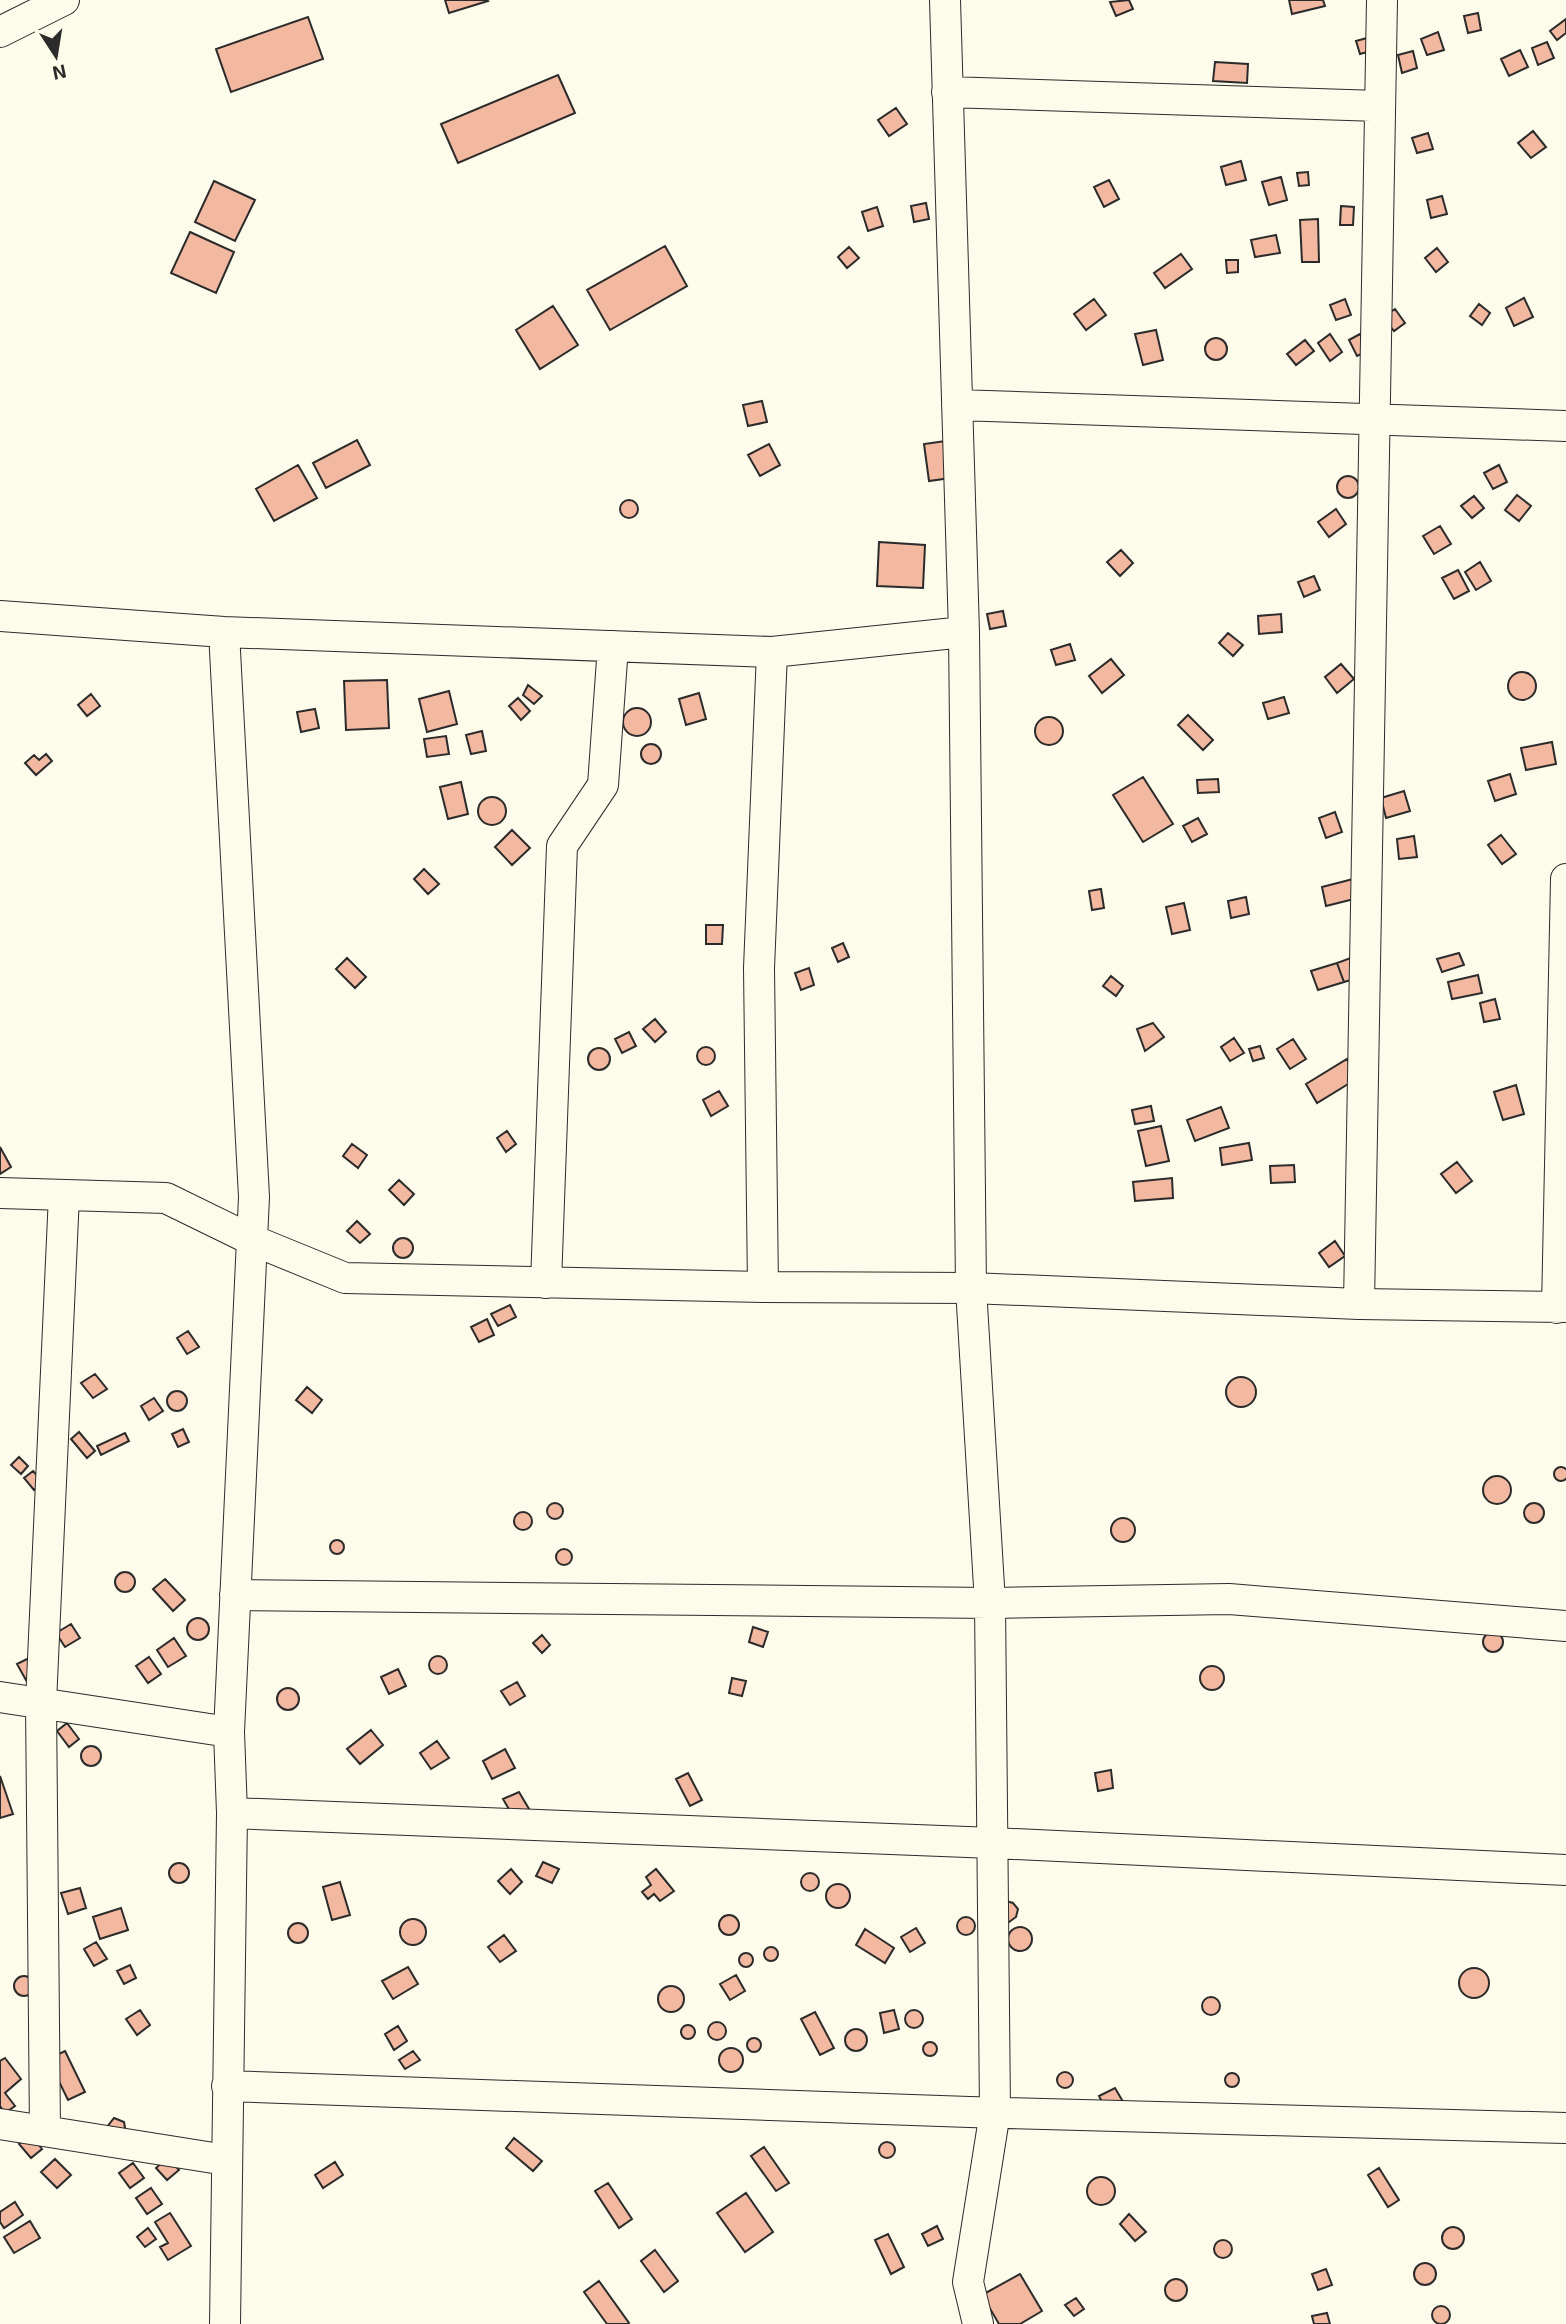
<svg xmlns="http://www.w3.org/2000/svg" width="1566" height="2324" font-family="'Exo 2',sans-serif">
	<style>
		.building { fill: #f2b8a0; stroke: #2b2b2b; stroke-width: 2 }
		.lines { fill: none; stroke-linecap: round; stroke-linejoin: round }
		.street-casing { stroke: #2b2b2b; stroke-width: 32 }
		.street { stroke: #fdfbea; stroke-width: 30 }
	</style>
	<rect width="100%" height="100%" fill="#fdfbea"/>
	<path class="building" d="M445,0H487L488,1L449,13Z
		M1129,0L1133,9L1116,16L1110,2Z
		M1289,0H1323L1325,6L1292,14Z
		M1478,13L1481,30L1468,33L1464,16Z
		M308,17L323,59L231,92L216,49Z
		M1566,19V33L1557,40L1550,31Z
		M1438,32L1444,50L1427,55L1421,39Z
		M1367,38L1371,51L1360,54L1356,41Z
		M1547,42L1554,58L1538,65L1532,48Z
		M1520,50L1528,67L1509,76L1501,59Z
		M1413,51L1417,68L1402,73L1398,55Z
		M1215,62L1248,64L1247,83L1213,81Z
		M558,75L575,113L458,163L441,124Z
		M896,108L907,124L889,136L878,120Z
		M1533,131L1546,147L1531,158L1518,143Z
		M1428,133L1433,149L1417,153L1412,138Z
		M1241,161L1246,180L1226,185L1221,167Z
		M1308,172L1309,185L1299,186L1297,173Z
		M1281,177L1287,200L1269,205L1262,182Z
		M1109,180L1119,199L1104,207L1094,187Z
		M214,181L255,200L235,241L195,222Z
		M1442,196L1447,214L1431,218L1427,200Z
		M926,203L929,219L914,222L911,206Z
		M1341,206L1354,207L1353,225H1340Z
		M877,207L883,226L868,231L862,212Z
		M1318,219L1319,262H1302L1300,220Z
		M190,232L234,252L216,293L171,273Z
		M1276,235L1280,253L1255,257L1251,240Z
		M665,246L687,286L610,330L587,290Z
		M849,247L859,258L847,268L838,257Z
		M1437,248L1448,262L1436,272L1425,258Z
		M1181,254L1192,269L1165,288L1154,273Z
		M1226,260H1238V272L1227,273Z
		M1524,298L1533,317L1514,326L1506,308Z
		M1094,299L1106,315L1086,330L1074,314Z
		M1345,299L1351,315L1336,320L1330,305Z
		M1479,304L1490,313L1482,325L1470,316Z
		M553,306L578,345L540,369L516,330Z
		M1395,309L1405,323L1394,331L1383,317Z
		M1156,330L1163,360L1143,365L1135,334Z
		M1330,334L1342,352L1330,361L1318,343Z
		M1360,334L1368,351L1357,356L1349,340Z
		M1205 349a11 11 0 1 1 22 0a11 11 0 1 1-22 0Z
		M1305,340L1314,351L1296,365L1287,354Z
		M762,401L767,422L748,426L743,405Z
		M967,438L972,475L929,481L924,444Z
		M357,440L370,465L326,488L313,463Z
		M769,444L780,465L760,476L748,455Z
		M298,465L317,498L274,521L256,489Z
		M1499,465L1507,482L1493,489L1484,473Z
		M1337 487a11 11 0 1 1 22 0a11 11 0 1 1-22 0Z
		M1517,495L1531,506L1519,521L1505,510Z
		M1474,496L1484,508L1472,518L1461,506Z
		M620 509a9 9 0 1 1 18 0a9 9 0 1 1-18 0Z
		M1336,509L1346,524L1329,537L1318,522Z
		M1440,526L1451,544L1434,554L1423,536Z
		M879,542L925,545L923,588L877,586Z
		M1121,550L1133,563L1120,576L1107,562Z
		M1480,562L1491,581L1476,590L1465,572Z
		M1458,570L1469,591L1454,599L1442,578Z
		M1314,576L1320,590L1304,597L1298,582Z
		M1003,611L1006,626L990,629L987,614Z
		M1281,614L1282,632L1259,634L1258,616Z
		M1228,633L1243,645L1233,656L1219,643Z
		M1070,644L1075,660L1056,665L1051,650Z
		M1111,659L1124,675L1102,693L1089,676Z
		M1341,664L1354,679L1337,693L1325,677Z
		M1508 686a14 14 0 1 1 28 0a14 14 0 1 1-28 0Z
		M387,680L389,728L346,730L344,681Z
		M528,685L542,696L534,704L523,695Z
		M449,691L457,724L427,732L419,699Z
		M699,693L706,719L686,725L679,699Z
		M91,694L100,706L87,716L78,705Z
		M1284,697L1289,713L1268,719L1263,703Z
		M518,698L530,711L521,720L509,706Z
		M623 722a14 14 0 1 1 28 0a14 14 0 1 1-28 0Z
		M315,709L319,728L301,732L297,712Z
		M1188,715L1213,740L1203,750L1178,725Z
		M1035 731a14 14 0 1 1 28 0a14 14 0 1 1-28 0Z
		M482,731L486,751L471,754L466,735Z
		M446,736L449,754L427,757L424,739Z
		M1552,742L1556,764L1526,770L1521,748Z
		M641 754a10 10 0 1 1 20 0a10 10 0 1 1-20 0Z
		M46,754L52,761L36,775L25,763L34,755L39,760Z
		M1510,774L1516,794L1495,801L1488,781Z
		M1143,777L1173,824L1143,842L1113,795Z
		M1218,779L1219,792L1198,793L1197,780Z
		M461,782L468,814L448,819L440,787Z
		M1404,791L1410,811L1386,818L1381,798Z
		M478 811a14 14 0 1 1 28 0a14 14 0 1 1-28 0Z
		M1335,812L1342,832L1326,838L1319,818Z
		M1198,818L1207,834L1192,842L1183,826Z
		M512,830L530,848L512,865L495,847Z
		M1501,835L1516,854L1502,864L1488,845Z
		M1414,836L1417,857L1399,859L1397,839Z
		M424,869L439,884L428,894L414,879Z
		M1357,878L1362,897L1326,906L1322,887Z
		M1101,889L1104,908L1092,910L1089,891Z
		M1246,897L1249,914L1231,918L1228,901Z
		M1184,903L1190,930L1172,934L1166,907Z
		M706,925H723L722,944H706Z
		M843,943L849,957L838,962L832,948Z
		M1364,953L1371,974L1344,982L1337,963Z
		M1459,953L1464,965L1442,972L1437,959Z
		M347,958L366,977L355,988L336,969Z
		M1337,963L1344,982L1318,990L1311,971Z
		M809,968L814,985L801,990L795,973Z
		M1478,975L1482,993L1452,999L1448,982Z
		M1111,976L1123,986L1116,996L1103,986Z
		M1495,999L1500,1019L1484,1022L1480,1003Z
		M655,1019L666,1032L655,1042L643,1029Z
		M1153,1023L1164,1037L1145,1051L1137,1029Z
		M629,1032L636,1046L622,1053L615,1039Z
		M1234,1038L1244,1053L1230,1061L1221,1047Z
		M1293,1039L1306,1059L1290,1069L1277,1049Z
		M1260,1046L1264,1058L1253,1061L1249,1049Z
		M697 1056a9 9 0 1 1 18 0a9 9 0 1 1-18 0Z
		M588 1059a11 11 0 1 1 22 0a11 11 0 1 1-22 0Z
		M1347,1059L1358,1078L1317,1103L1306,1084Z
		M1516,1085L1524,1114L1503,1120L1494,1092Z
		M719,1091L728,1106L711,1116L703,1100Z
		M1151,1106L1154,1121L1135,1124L1132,1110Z
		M1221,1107L1229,1128L1195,1141L1187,1120Z
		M1161,1126L1169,1161L1146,1166L1138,1131Z
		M507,1131L516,1144L506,1152L497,1138Z
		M1249,1143L1252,1160L1222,1165L1220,1148Z
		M352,1144L367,1155L358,1168L343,1156Z
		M0,1147L11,1167L0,1174Z
		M1457,1162L1472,1181L1456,1193L1441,1174Z
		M1294,1165L1295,1182L1271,1183L1270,1166Z
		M1172,1178L1173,1198L1135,1201L1133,1182Z
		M399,1180L414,1194L404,1205L389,1190Z
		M357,1221L370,1234L360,1243L347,1231Z
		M393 1248a10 10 0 1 1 20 0a10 10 0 1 1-20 0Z
		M1335,1241L1345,1256L1329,1267L1319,1253Z
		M510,1305L516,1317L498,1326L491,1314Z
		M487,1319L494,1335L479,1342L471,1327Z
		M188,1331L199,1347L187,1354L177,1338Z
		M95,1374L107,1389L93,1398L81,1383Z
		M1226 1392a15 15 0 1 1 30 0a15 15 0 1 1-30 0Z
		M307,1387L322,1400L312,1413L296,1400Z
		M167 1401a10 10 0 1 1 20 0a10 10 0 1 1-20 0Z
		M154,1398L163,1411L149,1420L141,1406Z
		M183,1429L189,1442L178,1447L172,1434Z
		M79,1432L95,1451L87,1458L71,1439Z
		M125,1433L129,1441L101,1455L97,1446Z
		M19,1457L28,1466L21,1474L11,1465Z
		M1554 1474a7 7 0 1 1 14 0a7 7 0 1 1-14 0Z
		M33,1471L43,1482L34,1490L24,1478Z
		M1483 1490a14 14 0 1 1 28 0a14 14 0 1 1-28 0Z
		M1524 1513a10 10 0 1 1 20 0a10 10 0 1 1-20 0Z
		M547 1511a8 8 0 1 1 16 0a8 8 0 1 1-16 0Z
		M514 1521a9 9 0 1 1 18 0a9 9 0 1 1-18 0Z
		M1111 1530a12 12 0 1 1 24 0a12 12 0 1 1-24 0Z
		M330 1547a7 7 0 1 1 14 0a7 7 0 1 1-14 0Z
		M556 1557a8 8 0 1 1 16 0a8 8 0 1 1-16 0Z
		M115 1582a10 10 0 1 1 20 0a10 10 0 1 1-20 0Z
		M165,1579L185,1600L173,1611L153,1589Z
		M187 1629a11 11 0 1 1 22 0a11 11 0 1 1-22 0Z
		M71,1624L80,1638L65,1647L56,1633Z
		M753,1627L768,1632L763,1647L749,1642Z
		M1483 1642a10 10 0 1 1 20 0a10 10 0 1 1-20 0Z
		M542,1635L550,1645L542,1653L533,1643Z
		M174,1638L186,1656L168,1667L157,1650Z
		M429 1665a9 9 0 1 1 18 0a9 9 0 1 1-18 0Z
		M149,1657L161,1674L148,1683L136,1666Z
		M29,1658L38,1673L26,1680L17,1664Z
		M1200 1678a12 12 0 1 1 24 0a12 12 0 1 1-24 0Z
		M398,1669L406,1686L389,1694L381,1677Z
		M732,1678L746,1681L742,1696L729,1693Z
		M517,1682L525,1696L510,1705L501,1691Z
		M277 1699a11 11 0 1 1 22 0a11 11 0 1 1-22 0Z
		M67,1723L79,1739L69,1747L57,1731Z
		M371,1730L383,1745L360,1764L347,1749Z
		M437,1741L449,1758L431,1769L420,1753Z
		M81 1756a10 10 0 1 1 20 0a10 10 0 1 1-20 0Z
		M505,1749L515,1768L492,1779L483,1761Z
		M1111,1770L1113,1788L1098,1791L1095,1773Z
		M688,1773L702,1800L690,1806L676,1779Z
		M0,1776L13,1814L0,1818Z
		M519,1792L532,1814L517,1823L503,1799Z
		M543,1862L559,1869L552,1883L536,1876Z
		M169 1873a10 10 0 1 1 20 0a10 10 0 1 1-20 0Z
		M511,1869L522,1882L510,1894L498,1881Z
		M656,1869L674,1891L660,1901L654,1894L648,1899L642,1892L651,1885L646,1877Z
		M801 1882a9 9 0 1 1 18 0a9 9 0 1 1-18 0Z
		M340,1882L350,1915L332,1920L323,1887Z
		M826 1896a12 12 0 1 1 24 0a12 12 0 1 1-24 0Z
		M80,1888L86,1908L68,1914L61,1893Z
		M1006,1901L1013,1903L1018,1909L1016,1917L1009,1922L1005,1921Z
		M121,1908L128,1930L100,1939L93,1917Z
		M719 1925a10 10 0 1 1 20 0a10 10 0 1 1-20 0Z
		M957 1926a9 9 0 1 1 18 0a9 9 0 1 1-18 0Z
		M400 1932a13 13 0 1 1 26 0a13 13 0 1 1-26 0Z
		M288 1933a10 10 0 1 1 20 0a10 10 0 1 1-20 0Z
		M1008 1939a12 12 0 1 1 24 0a12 12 0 1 1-24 0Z
		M916,1928L925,1943L910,1952L901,1937Z
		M865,1929L894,1948L885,1963L856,1945Z
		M504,1935L516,1951L500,1962L488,1947Z
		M96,1942L107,1959L94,1966L84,1949Z
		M764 1954a7 7 0 1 1 14 0a7 7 0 1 1-14 0Z
		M739 1960a7 7 0 1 1 14 0a7 7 0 1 1-14 0Z
		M130,1965L136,1978L124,1984L117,1971Z
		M408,1967L418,1984L393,1999L382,1981Z
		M1459 1983a15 15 0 1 1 30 0a15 15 0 1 1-30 0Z
		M736,1975L745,1991L730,2000L720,1984Z
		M14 1986a10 10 0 1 1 20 0a10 10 0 1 1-20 0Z
		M658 1999a13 13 0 1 1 26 0a13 13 0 1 1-26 0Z
		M1202 2006a9 9 0 1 1 18 0a9 9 0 1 1-18 0Z
		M140,2010L150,2025L137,2035L126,2019Z
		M894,2010L899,2029L884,2033L880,2013Z
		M905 2019a9 9 0 1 1 18 0a9 9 0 1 1-18 0Z
		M815,2012L834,2048L820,2055L801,2019Z
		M708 2031a9 9 0 1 1 18 0a9 9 0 1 1-18 0Z
		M681 2032a7 7 0 1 1 14 0a7 7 0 1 1-14 0Z
		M398,2026L407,2041L394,2050L385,2034Z
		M845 2040a11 11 0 1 1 22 0a11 11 0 1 1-22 0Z
		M747 2045a7 7 0 1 1 14 0a7 7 0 1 1-14 0Z
		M923 2049a7 7 0 1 1 14 0a7 7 0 1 1-14 0Z
		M719 2060a12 12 0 1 1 24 0a12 12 0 1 1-24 0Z
		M65,2051L85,2092L68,2100L48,2059Z
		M413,2051L420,2060L405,2069L399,2060Z
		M5,2058L21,2079L5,2093L15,2106L5,2113L0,2106V2061Z
		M1057 2080a8 8 0 1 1 16 0a8 8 0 1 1-16 0Z
		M1225 2080a7 7 0 1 1 14 0a7 7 0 1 1-14 0Z
		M1115,2088L1125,2105L1108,2114L1099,2096Z
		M114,2118L124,2122L126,2133L107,2127Z
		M31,2135L42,2149L31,2158L19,2144Z
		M514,2138L542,2161L533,2171L506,2148Z
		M879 2150a8 8 0 1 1 16 0a8 8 0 1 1-16 0Z
		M764,2147L789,2183L776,2191L751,2156Z
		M168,2157L179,2170L167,2180L156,2168Z
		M55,2159L71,2175L57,2188L41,2172Z
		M335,2162L343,2175L323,2188L315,2175Z
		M133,2163L144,2178L130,2188L119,2173Z
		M1379,2168L1399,2200L1388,2207L1368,2175Z
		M1087 2191a14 14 0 1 1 28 0a14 14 0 1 1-28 0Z
		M608,2183L632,2219L619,2228L595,2191Z
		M151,2188L162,2204L147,2214L136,2198Z
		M746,2193L773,2232L745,2252L717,2213Z
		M15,2202L23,2215L4,2228L0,2222V2212Z
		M170,2213L191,2246L168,2260L160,2247L168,2243L155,2222Z
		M1129,2214L1146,2232L1135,2241L1120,2224Z
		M30,2221L40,2238L14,2253L4,2237Z
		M937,2226L943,2239L928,2246L922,2234Z
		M1442 2238a11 11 0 1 1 22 0a11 11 0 1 1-22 0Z
		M148,2228L156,2239L145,2247L137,2237Z
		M888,2234L904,2267L891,2274L875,2240Z
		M1214 2249a9 9 0 1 1 18 0a9 9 0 1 1-18 0Z
		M655,2250L678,2281L664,2292L641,2261Z
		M1414 2274a11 11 0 1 1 22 0a11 11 0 1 1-22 0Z
		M1326,2269L1332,2285L1318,2290L1312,2274Z
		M1020,2274L1042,2311L1020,2324H999L982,2295Z
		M1165 2290a11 11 0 1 1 22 0a11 11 0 1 1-22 0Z
		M599,2281L629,2323L628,2324H607L584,2292Z
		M1076,2298L1084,2309L1074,2316L1065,2305Z
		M1432 2315a9 9 0 1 1 18 0a9 9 0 1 1-18 0Z
		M1327,2313L1330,2324H1314L1312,2316Z"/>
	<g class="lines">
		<defs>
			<path id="street" d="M945,0L964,632L971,1288L990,1603L995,2112L968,2282L978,2324
				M0,32L64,0
				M947,92L1379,106
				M957,405L1566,426
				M0,616L224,632L772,652L964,632
				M224,632L254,1197L229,1732L232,1813L225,2324
				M0,1193L166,1198L252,1240L345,1278L763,1287L971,1288L1359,1304L1566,1307
				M546,1283L562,846L603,785L613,646
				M763,1287L759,968L772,652
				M1359,1304L1382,0
				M1557,1308L1566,879
				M235,1595L990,1603L1229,1599L1566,1626
				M0,1697L229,1732
				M232,1813L993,1843L1566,1870
				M227,2086L969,2112L1566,2128
				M0,2124L226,2160
				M45,2131L41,1703L64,1195"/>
		</defs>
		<use href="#street" class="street-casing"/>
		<use href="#street" class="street"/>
	</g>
	<g transform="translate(56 56) rotate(168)" stroke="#fdfbea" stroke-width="5" paint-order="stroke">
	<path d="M0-5L12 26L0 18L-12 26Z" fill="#2b2b2b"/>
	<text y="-10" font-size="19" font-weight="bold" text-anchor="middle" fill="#2b2b2b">N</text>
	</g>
</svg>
